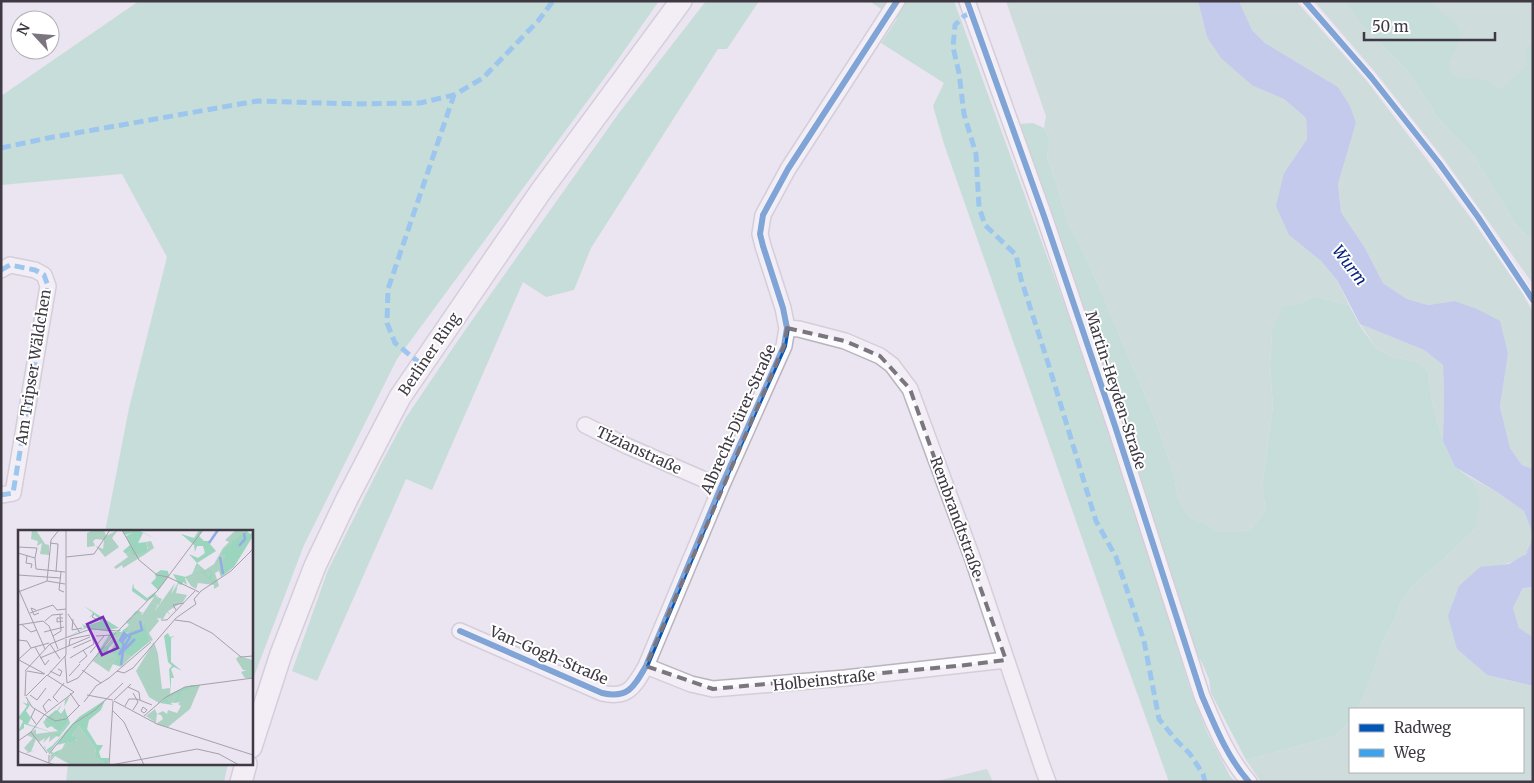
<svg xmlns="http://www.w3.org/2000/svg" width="1534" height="783" font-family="Merriweather,serif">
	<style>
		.green { fill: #add2c3 }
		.forest { fill: #9cd5be }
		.water { fill: #93abe6 }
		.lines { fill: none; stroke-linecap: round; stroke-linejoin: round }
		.street-casing { stroke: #b9b4be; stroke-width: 18 }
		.secondary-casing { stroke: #b9b4be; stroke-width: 24 }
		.street { stroke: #fcfbfd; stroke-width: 15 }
		.secondary { stroke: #fcfbfd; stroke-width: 21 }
		.quiet { stroke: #3fa3ec; stroke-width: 5; stroke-dasharray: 10 5; stroke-linecap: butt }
		.cycleway-casing { stroke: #fff; stroke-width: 9 }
		.cycleway { stroke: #0057b8; stroke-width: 6 }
		.marked { fill: none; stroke: #7b7580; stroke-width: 4; stroke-dasharray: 10 6; stroke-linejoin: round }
		.labels { text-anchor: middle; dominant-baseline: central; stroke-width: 4; stroke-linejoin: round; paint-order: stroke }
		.street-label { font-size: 15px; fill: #3e3943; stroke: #fff }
		.water-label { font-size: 16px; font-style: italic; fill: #082480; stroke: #fff }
		.inset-river { fill: none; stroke: #93abe6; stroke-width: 2.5 }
		.inset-road { fill: none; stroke: #a6a0ab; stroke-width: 1 }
		.view { fill: #7b2cbf; fill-opacity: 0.15; stroke: #7b2cbf; stroke-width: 2.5 }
		.inset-edge { fill: none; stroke: #3e3943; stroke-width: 2.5 }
	</style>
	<rect width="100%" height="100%" fill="#ebe4f1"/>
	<path class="green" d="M1006,1H1198L1207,37L1253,86L1284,99L1306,118L1307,139L1284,173L1289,235L1321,261L1337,280L1349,305L1332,301L1316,296L1299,304L1272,332L1270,367L1273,406L1262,488L1266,510L1250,530L1235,532H1221L1189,516L1178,499L1174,474L1156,421L1103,296L1082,249L1068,224L1058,188L1047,157L1050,141L1044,128L1046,116Z
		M1239,1H1296L1366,80L1434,169L1473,221L1521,291L1533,312V469L1522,465L1510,448L1500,405L1508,354L1454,301L1428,305L1407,299L1383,283L1365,248L1341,212L1338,184L1356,123L1338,87L1265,43L1252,30Z
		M1314,1H1344L1360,23L1408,71L1437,117L1474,156L1516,225L1533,242V284L1443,158L1375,72Z
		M1378,1H1533V218Z
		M1360,324L1424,350L1443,365L1444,395L1443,441L1433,406L1428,371L1418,362L1393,357L1376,348Z
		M1468,476L1497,492L1524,511L1533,535C1531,564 1503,565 1480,568L1457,649L1487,675L1533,686V782H1261L1246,760L1335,736L1350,721V772H1523V709H1358L1372,676L1383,640L1395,619L1400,604L1412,586L1438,564L1475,529V486Z
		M1533,587V637L1519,628L1513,608L1523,588Z
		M987,769L992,780L990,782H933Z"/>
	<path class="forest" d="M139,1H659L614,65L397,359L304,545L251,684V532H105L129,408L167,257L122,174L1,185V96Z
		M706,1H759L727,49H718L591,248L574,290L546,297L523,282L432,490L406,479L317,681L292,671L328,570L381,464L405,419L461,336L619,113Z
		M869,1H954L1111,432L1191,692L1208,734L1230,776L1236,782H1169L1110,618L944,144L933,106L944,83L881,43L897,19Z
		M1344,1H1429L1442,13L1454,20L1461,33L1460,40L1448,65L1451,74L1459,79L1474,78L1490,82L1499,90L1528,65L1524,53L1533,40V242L1516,225L1474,156L1437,117L1408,71L1360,23Z
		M1033,123L1044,128L1050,141L1047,157L1058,188L1068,224L1082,249L1103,296L1156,421L1174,474L1178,499L1189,516L1221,532H1235L1250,530L1266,510L1262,488L1273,406L1270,367L1272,332L1282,307L1299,304L1316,296L1332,301L1349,305L1362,329L1376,348L1393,357L1418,362L1428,371L1433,406L1443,441L1455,467L1468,476L1475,486L1480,504L1475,529L1438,564L1412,586L1400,604L1395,619L1383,640L1372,676L1358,709H1350V721L1335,736L1246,760L1211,693L1209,679L1202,663L1192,647L1139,471L1019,124Z
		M68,764H228L224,782H66Z"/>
	<path class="water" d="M1198,1H1239L1252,30L1265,43L1338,87L1350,106L1356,123L1338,184L1341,212L1365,248L1383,283L1407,299L1428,305L1454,301L1477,309L1500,321L1508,354L1500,406L1510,448L1522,465L1533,469V535L1524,511L1497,492L1455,467L1443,441L1444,395L1443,365L1424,350L1360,324L1337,280L1321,261L1289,235L1276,206L1284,173L1307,139L1306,118L1284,99L1253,86L1221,58L1207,37Z
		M1533,538V587L1523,588L1513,608L1519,628L1533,637V686L1487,675L1457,649L1448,616L1459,586L1480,567L1509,564L1526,554Z"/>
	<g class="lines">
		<defs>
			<path id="street" d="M967,1L1044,216L1115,426L1202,696C1215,726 1227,757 1249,782
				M1,270L10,265L35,270L44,275L48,286L13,493L1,495
				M787,328L799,329L845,341L880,356L892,365L910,389L972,557L1042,766L1048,782
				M585,425L627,446L721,487
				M460,631L602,693C628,699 634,687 646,666L721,487L784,346L787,328L783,308L763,246L760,234L763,215L788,169L897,1
				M646,666L691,684L713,689L845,678L1006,660"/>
			<path id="secondary" d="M251,747L281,654L315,566L347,499L400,397L541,191L681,1
				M241,782L246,764"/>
		</defs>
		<use href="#street" class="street-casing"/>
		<use href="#secondary" class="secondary-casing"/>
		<use href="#street" class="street"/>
		<use href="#secondary" class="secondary"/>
		<path class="quiet" d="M971,13L964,16L955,25L953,47L959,73L964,114L976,154L979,207L985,225L1016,255L1021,279L1049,366L1096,521L1116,557L1144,641L1159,719L1176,740L1190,754L1203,774L1205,782
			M1,148L48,138L257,101L356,104L420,103L454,95L483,78L538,21L553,1
			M1,270L10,265L35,270L44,275L48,286L13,493L1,495
			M421,364L395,343L387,323L388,289L454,95"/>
		<defs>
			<path id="cycleway" d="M967,1L1044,216L1115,426L1202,696C1215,726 1227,757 1249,782
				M1305,1L1371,77L1439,163L1478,217L1533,300
				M460,631L602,693C628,699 634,687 646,666L721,487L784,346L787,328L783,308L763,246L760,234L763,215L788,169L897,1"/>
		</defs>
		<use href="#cycleway" class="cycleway-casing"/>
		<use href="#cycleway" class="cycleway"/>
	</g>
	<path d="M0 0H1534V783H0ZM787,328L845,341L880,356L910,389L1006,660L957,666L713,689L646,666L784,346Z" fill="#ebe4f1" fill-opacity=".55" fill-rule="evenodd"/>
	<path class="marked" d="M787,328L845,341L880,356L910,389L1006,660L957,666L713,689L646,666L784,346Z"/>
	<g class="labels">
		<g class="street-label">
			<text transform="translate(429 354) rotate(-56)">Berliner Ring</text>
			<text transform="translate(33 367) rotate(-81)">Am Tripser Wäldchen</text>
			<text transform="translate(1116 390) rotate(72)">Martin-Heyden-Straße</text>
			<text transform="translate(738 419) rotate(-66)">Albrecht-Dürer-Straße</text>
			<text transform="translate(639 450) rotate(25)">Tizianstraße</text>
			<text transform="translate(957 517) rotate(70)">Rembrandtstraße</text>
			<text transform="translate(549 655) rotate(23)">Van-Gogh-Straße</text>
			<text transform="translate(824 680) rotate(-6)">Holbeinstraße</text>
		</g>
		<g class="water-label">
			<text transform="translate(1350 265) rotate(53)">Wurm</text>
		</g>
	</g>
	<g transform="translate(18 530)">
		<rect width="235" height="235" fill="#ebe4f1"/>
		<path d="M14,0H18L27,14L31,15V25L22,24L24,13L19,16L20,11L13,9ZM75,0H86L88,6L100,0L94,8L101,17L87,27L78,16L85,19L86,10L78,9L75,11L77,16L69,17V3ZM218,0H228L204,22L207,26L204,39L197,43L201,56L196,59V55L180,53L178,59L173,56L167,47L174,44L179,33L187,40L196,34L205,18L211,12L207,10ZM133,11L136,18L126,25L105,38L104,35L98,39L96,37L110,27L108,24L112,21L117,24L130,19L128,12ZM157,53L153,64L160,54L158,63L169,65L165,72L150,81L152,85L149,82L145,89L139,88L141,91L131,103L135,110L131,112L125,107L126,91L124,100L110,104V97L106,100L111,95L108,92L121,80L124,85L137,66L144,69L141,75L133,73L140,75L136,82ZM100,102H105L100,109L106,115L101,126L107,123L113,127L103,137L95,134L91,142L81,135L74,142L81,135L75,131L82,119L90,121L86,123L88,127L87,124H91L99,109L92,117H87ZM136,112L140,124L144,159L152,158V164L167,157L182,155L172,179L150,197L138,194L145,189L143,185L139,184L138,193L128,186L137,179L139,184L145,181L149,184L150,180L159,183L163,176L160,174L162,172L152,173L145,170L141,173L131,167L118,141ZM221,126L235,130V148H227L223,142L229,140H225L218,129ZM38,180L43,184L46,180L50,192L45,201L31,212L32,206L25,213L27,208L21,212L18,209L13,222L23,218L7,224L10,222L6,218L15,208L9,205L18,199V204L40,201L33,196L29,198L25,192ZM61,196L78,219L76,227L86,232L84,234L53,235L37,226L32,232L33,221L39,226L48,213L59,210L54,205Z" fill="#add2c3"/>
		<path d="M103,0H120L140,10L125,3L120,13L128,12L130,21L115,26L112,21L108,24L105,21L112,15L108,6L114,3L107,5ZM181,0H185L181,6L186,11H193L192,14L198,21L179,33L180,35L176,40L179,33L171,24L180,28L187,23L185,16H179L177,22L176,15L163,4L176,8ZM228,0L232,4L235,2V6L216,37L203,47L201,41L207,26L203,24L205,20ZM191,39L195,44L193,50L196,48L197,50L194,52L190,48L193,43L190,40L187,42L190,52L185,42L175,45L167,48L169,55L165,52L164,55L160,54L153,63L160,53L155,44L168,47ZM143,40L150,41L151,46L137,64L141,68L138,66L128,71L114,61L115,53L116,58L129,68L140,60L133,53L138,48L137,44ZM66,76L101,98L89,100L98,103L112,88L114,87V86L118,81L126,83L115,85V87L102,99L103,101H101L103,103L92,108L86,116H92L89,122H80L93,102L68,98L49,107L66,98L64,94L68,96L83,91L76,84L71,88L75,83ZM126,91L131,112L113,127L106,123L102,136L95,134L100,128L99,127L90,132L92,129L99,126L101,127L94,122L105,100L110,97V103L107,102L110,104L113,100H124ZM150,103L152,107L157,106L153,108V132L164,141L156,137L153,139L156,148H153V164L167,157L174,155H182L172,178L181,157L174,159L182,155L162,162L163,164L159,169L161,172L156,173L161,163L148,169L155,175L142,173L153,164L151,139L154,136L150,132L146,106ZM52,166L46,177L52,193L41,207L38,206L36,204L43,203L49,194L50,191L42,201L36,198L37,194L29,198L27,195H32L27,189L38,180L34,187L38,190L45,188L46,183L42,187L40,182L36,184L44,174L40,181L43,184L46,180L47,170ZM87,170L83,180L71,190L69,199L79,215H91H85L81,222L83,228H91L90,235H77L86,232L76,227L78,219L61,196L54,205L59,208L57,211L48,213L39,226L35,223L44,219L47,213L39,215L47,202L31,223L29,221L26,217L27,216L28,220L34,216L61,187ZM9,171L12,175L8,181L13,188L10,194L36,203L6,194V198L0,202L5,191L0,188L9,176L4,172L9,174Z" fill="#9cd5be"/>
		<path class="inset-river" d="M191,13L200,0M221,16L227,9L226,3M202,27L205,44M106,103L108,105L103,111L102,110ZM109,105L112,107L101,125L106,115L104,112ZM111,105L124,100L122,91M103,135L105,121L117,109"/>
		<path class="inset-road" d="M104,0L121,30L139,45L150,47L181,62M32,13L40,14L38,42M0,17L19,18L17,28M0,23L17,28L18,39L47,42M9,26L8,33L14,34L13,38M48,27L76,24L92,0M43,42L41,60L46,62M0,45L43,48M29,51L33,10L41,0M0,58L27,119M0,62L29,51L47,54M35,75L39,80L48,79M18,80L13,78L16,85L21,83M158,80L155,75L166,73M12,83L35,75M50,84L62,103M45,88H39V92L45,91M55,89L54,100L64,98M143,90H149L177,61M157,90L172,92L194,103L223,127L235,126M27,91L34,85L45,84M75,92L80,90L74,87L76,84M3,94L13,102L19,100M0,95L25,91L31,96L40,119M26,102L46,97M35,106L43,101L42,84M78,106L95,105M48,107V0M47,108L73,99L100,101L140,60L185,0M0,110L9,111L13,118M32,114L42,129M51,116L52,109L72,105M17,117L27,135L31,130M55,118L73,110M72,123L86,106M47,126L49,153M22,128L72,107M52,128L76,114L72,99M1,129L13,118L31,113M1,130L27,144M61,133L69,126L65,120M64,140L83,153M7,141L32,114L47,108M9,141L26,144M32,141L42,146L44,141L40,139M99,141L106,143L115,138L158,88L178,74L176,69L183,61L213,41L235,19M29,145L56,162M30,145L48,125V109M51,146L62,134M49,153L60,148L98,102M110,157L121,162L122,170M52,163L61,176M115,163L120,172L115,180M12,165L19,170L28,158M69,165L95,170M7,166L8,141M8,166L29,145M8,167L14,177L37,191L48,189L62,175M96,170L113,154M96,171L139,194L235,225M40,172L35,167L46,153M66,172L78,156L91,148L133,112M107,176L111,169H119L134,175M125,177L129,180L126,183L123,181ZM17,179L13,187L18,194M95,181L106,192L126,235M28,182L25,176L31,169L33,171M26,185L56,162M26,185L13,202L29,223M126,186L148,167L167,157L235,148M0,211L13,202M0,221L31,233M31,224L55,194L77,180L105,153M31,225V233L38,235M91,235L95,171M93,235L179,219L201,224L221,235"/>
		<path class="view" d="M85,87L100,118L84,125L69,94Z"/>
		<rect width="235" height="235" class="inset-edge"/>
	</g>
	<rect width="1534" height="783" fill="none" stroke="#3e3943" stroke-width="5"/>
	<rect x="1349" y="708" width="175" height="65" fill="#ffffff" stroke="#b2b0b4"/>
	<rect x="1359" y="724" width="25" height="8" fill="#0057b8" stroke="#b2b0b4"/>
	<text x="1394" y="733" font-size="15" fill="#3e3943">Radweg</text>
	<rect x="1359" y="749" width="25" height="8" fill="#3fa3ec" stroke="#b2b0b4"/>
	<text x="1394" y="758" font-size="15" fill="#3e3943">Weg</text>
	<g transform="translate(35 35) rotate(296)"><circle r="24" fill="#ffffff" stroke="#b2b0b4"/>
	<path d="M0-4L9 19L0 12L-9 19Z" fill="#7b7580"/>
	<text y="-8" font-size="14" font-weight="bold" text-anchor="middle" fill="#3e3943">N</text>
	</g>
	<path d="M1364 32v8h131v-8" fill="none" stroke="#3e3943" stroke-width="2.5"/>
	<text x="1372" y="32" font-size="15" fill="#3e3943" stroke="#ffffff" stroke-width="4" paint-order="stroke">50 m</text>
</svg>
